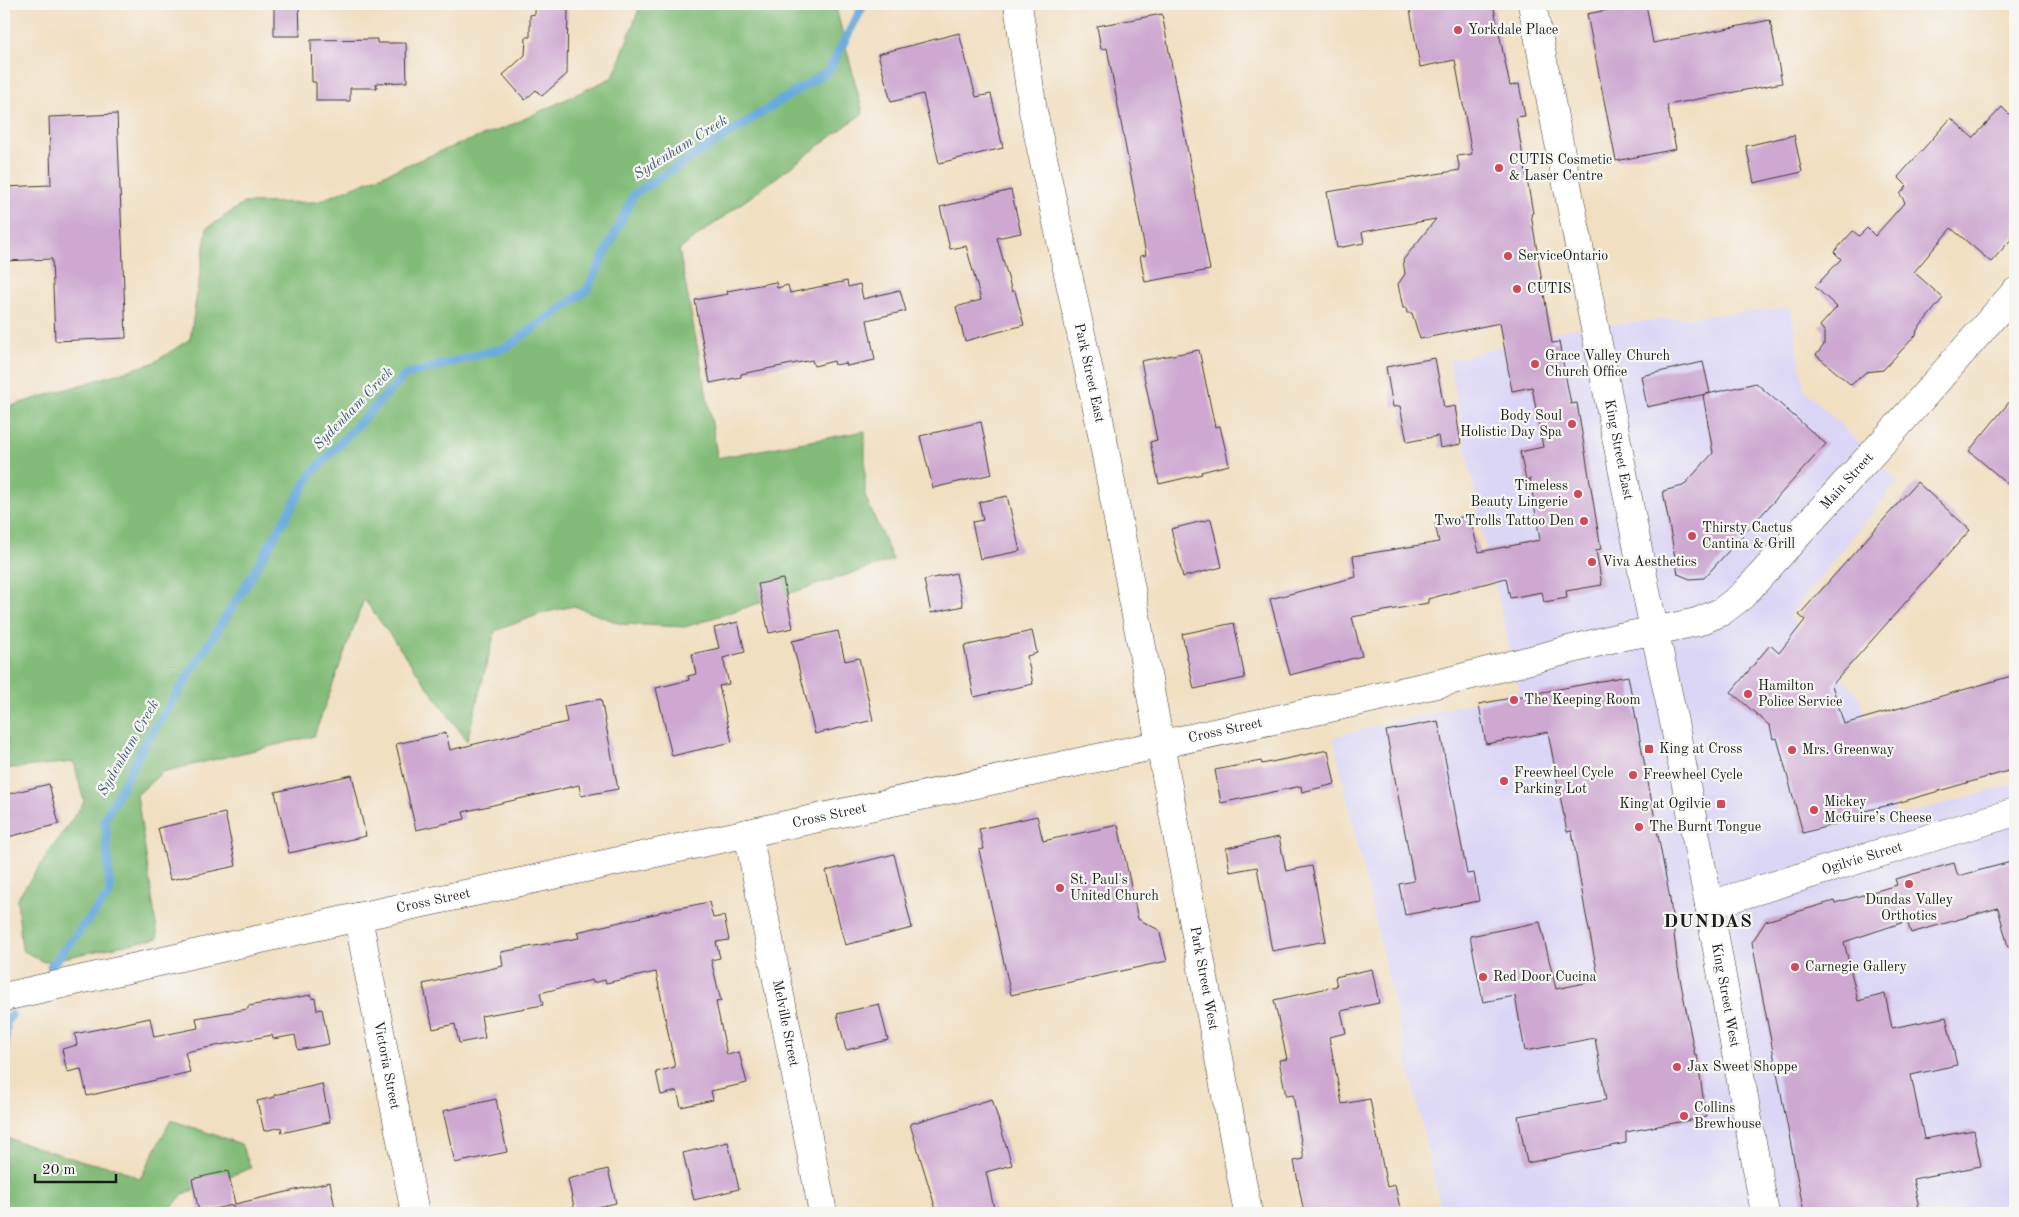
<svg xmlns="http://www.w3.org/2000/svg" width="2019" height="1217" font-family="'Old Standard TT',serif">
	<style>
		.built { fill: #dcd6f6 }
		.forest { fill: #83bc79; stroke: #506c4a }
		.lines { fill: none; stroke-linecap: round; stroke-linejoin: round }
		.stream { stroke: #66a9db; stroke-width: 9 }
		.building { fill: #cea8d1 }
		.street-casing { stroke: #3c3935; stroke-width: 29 }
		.secondary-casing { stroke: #3c3935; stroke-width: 29 }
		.primary-casing { stroke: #3c3935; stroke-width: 29 }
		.street { stroke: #fff; stroke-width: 28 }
		.secondary { stroke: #fff; stroke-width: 28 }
		.primary { stroke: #fff; stroke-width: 28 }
		.poi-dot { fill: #d1495b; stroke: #f6f6f2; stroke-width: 2 }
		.labels { text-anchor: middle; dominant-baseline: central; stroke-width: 4.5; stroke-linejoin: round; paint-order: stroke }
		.poi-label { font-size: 14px; fill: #1c1c1c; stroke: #f6f6f2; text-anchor: start }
		.street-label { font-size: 14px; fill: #1c1c1c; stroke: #f6f6f2 }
		.water-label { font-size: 15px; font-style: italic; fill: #3d5b72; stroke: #f6f6f2 }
		.district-label { font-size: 19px; font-weight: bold; letter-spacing: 1px; fill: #1c1c1c; stroke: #f6f6f2 }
	</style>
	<rect width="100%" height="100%" fill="#f6f6f2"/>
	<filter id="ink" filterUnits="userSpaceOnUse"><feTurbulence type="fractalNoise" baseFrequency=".02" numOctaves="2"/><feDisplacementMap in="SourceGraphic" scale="10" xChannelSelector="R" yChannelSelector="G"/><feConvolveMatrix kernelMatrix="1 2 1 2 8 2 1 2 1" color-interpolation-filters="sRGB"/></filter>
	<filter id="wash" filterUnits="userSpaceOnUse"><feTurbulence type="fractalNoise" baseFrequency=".0096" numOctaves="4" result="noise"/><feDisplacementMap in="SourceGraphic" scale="20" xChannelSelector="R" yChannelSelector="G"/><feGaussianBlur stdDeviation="1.12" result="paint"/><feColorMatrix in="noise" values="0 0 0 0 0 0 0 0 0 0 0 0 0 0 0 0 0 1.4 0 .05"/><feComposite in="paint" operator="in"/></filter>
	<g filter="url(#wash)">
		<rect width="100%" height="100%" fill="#f1dfc1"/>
		<path class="built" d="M1791,308L1804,389L1898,481L1789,616L1860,698L1896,817L2015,784V1213H1442L1333,737L1520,691L1483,535L1449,361L1573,328Z"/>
		<path class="forest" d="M641,4H835L863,113L679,250L714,434L717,458L865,431V496L893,560L685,627L621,624L574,606L543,613L495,631L467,741L364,599L314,736L162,772L137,795L158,938L44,962L22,950L17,899L84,802L74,762L4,769V408L153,363L190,339L207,228L244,203L317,202L446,149L507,127L613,77Z
			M171,1120L241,1144L251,1168L183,1194L167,1213H4V1137L84,1162L115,1167L140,1179Z"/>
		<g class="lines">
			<path class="stream" d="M51,966L110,893L105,819L144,745L245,587L311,474L405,375L507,347L587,290L634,194L829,70L864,4
				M4,1069L6,1022L11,1015"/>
		</g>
		<g id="blocks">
			<path class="building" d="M274,4H299L300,36H274Z
				M535,4H568L567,74L542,96L536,90L525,100L503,75L525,55L526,37H530V15L535,14Z
				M1409,4H1493L1510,86L1519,84L1525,116L1516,117L1533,213L1531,214L1552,343L1559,342L1571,404L1577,403L1601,549L1596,550L1602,585L1566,591L1567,598L1544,602L1542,592L1510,598L1506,578L1428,599V603L1352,617L1362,656L1290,675L1270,599L1356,577L1353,556L1439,542L1435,524L1469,515L1479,552L1540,540L1530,479L1526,480L1520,452L1543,447L1532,387L1512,391L1500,323L1420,339L1412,313H1407L1406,308H1403L1398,284L1405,274L1403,260L1436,219L1362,232L1364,243L1337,248L1327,192L1460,170L1457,156L1472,154L1455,60L1420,67Z
				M1638,4H1646L1653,43L1770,20L1782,83L1667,105L1676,149L1616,161L1587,14Z
				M1162,14L1210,270L1145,282L1140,256L1146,255L1107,48L1101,49L1097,26Z
				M959,33L976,97L991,94L1003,148L939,163L923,94L891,102L878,54Z
				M377,39V43H406L407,82L376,83L377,88H350V101H316V82H312L311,40Z
				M2002,107L2015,120V235L1991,262L1951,228L1914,272L1943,298L1917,330L1916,335L1883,370L1866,372L1851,385L1816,355L1824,345V331L1820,326L1837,307L1815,287L1841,259L1834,252L1853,231L1859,236L1867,228L1875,236L1905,202L1900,194L1907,186L1898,177L1951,118L1973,138Z
				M117,114L126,338L55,341L52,259L4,261V187L51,185L49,117Z
				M1794,135L1802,172L1754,183L1746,146Z
				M1011,190L1021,233L997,238L1012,292L1015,291L1024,325L965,341L956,307L981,300L966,246L950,249L940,207Z
				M847,281L848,287L860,284L863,299L900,290L906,311L867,320L875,360L847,366L846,363L835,365L834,361L814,366L812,360L741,374V377L710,383L695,300L728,294L727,291L776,282L777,288L788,285L790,293Z
				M1199,350L1215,427L1220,426L1229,465L1201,472L1202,474L1159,484L1150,442L1157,440L1141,361Z
				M1435,358L1444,408L1455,406L1461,444L1440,448L1438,436L1407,442L1400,406L1393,407L1386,367Z
				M1703,362L1710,393L1647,407L1641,376Z
				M1756,383L1826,444L1704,578L1690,579L1678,574L1663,491L1683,486L1713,453L1703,395Z
				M2015,395V490L1969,451Z
				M981,422L992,474L933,488L920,436Z
				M1917,482L1970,530L1832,685L1844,724L2015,675V769L1894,804L1860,812L1858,818L1803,833L1777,738L1773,739L1770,726L1731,692L1770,645L1779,653L1805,620L1799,615Z
				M1007,496L1020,551L980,559L972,522L983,520L979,502Z
				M1211,519L1222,567L1183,577L1171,529Z
				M956,573L963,606L931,613L924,580Z
				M783,579L793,628L769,633L758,584Z
				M738,622L745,652L723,658L729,684L719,686L732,742L672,756L656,688L689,680L688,676L696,674L692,654L719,648L714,628Z
				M1234,623L1245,678L1194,689L1182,634Z
				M838,631L845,661L859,658L873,720L815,734L792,641Z
				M1032,631L1037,653L1027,656L1033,684L974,697L964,646Z
				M1628,676L1670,899L1678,968L1695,1056H1697L1706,1117L1626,1132V1143L1527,1163L1518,1116L1606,1100L1595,1038L1525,1051L1515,996L1483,1002L1470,936L1540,922L1556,989L1599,980L1585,910L1572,831L1567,832L1548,732L1486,744L1479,704Z
				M601,699L618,789L581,796L579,785L463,812L465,819L416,830L396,744L446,733L450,750L567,722L564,706Z
				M1438,721L1467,874L1474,873L1479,901L1405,915L1399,884L1414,881L1386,731Z
				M1328,750L1335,784L1302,792L1301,786L1221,803L1215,770L1261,761L1262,764Z
				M352,775L366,836L289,853L275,792Z
				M49,784L59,824L4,838V795Z
				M225,813L236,866L170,880L158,828Z
				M1037,816L1043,841L1118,825L1138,919L1159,930L1167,961L1011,995L979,850L984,849L979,829Z
				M1279,837L1286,871L1312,866L1326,941L1272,951L1257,867L1230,872L1226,848Z
				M894,854L912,928L845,945L826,871Z
				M2015,861V946L2008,947L1998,908L1911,933L1907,921L1844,942L1858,1001L1885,994L1892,1028L1946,1017L1957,1065L1911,1075L1924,1139L1974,1130L1981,1166L1913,1179L1920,1213H1804L1752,942L1766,921L1834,901L1835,903L1897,885L1895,879L1954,863L1958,876Z
				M709,902L713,918L724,916L729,940L716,942L720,958L711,960L721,1001L716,1002L727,1055L739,1052L747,1083L711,1091L713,1100L681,1107L677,1091L661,1095L656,1072L675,1067L656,972L606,983L605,980L593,983L592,980L540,993L543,1005L481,1016L485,1038L459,1043L455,1024L433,1029L423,984L503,966L501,952L579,938L577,932L659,913V912Z
				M1372,969L1379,1003L1341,1011L1346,1033L1329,1037L1342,1104L1370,1099L1387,1187L1395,1185L1401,1213H1304L1294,1161L1304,1159L1293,1095L1286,1096L1279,1060L1287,1059L1274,1000L1337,986L1335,977Z
				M311,995L312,999L315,998L317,1010L322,1009L329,1044L298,1050L295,1035L273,1039L272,1035L185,1052L190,1072L87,1096L81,1069L67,1072L62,1049L77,1045L75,1034L150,1018L154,1037L198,1028L196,1018L248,1009V1006Z
				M879,1004L888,1040L846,1050L837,1014Z
				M322,1084L330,1122L282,1133L281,1127L264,1131L257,1101L275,1097L274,1095Z
				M496,1099L507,1152L455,1163L443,1111Z
				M992,1099L1012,1165L986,1172L995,1213H937L910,1124Z
				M728,1142L739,1189L694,1200L683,1153Z
				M608,1169L616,1203L575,1212L568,1179Z
				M228,1171L235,1204L330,1182L336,1213H234L233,1205L199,1212L192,1179Z"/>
		</g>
	</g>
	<g filter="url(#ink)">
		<use href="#blocks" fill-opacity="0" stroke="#3c3935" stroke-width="1"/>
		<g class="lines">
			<defs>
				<g id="street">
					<path id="s1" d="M1018,4L1033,111L1098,413L1248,1213"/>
					<path id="s2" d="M748,833L823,1213"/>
					<path id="s3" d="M358,917L415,1213"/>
					<path id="s4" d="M4,997L358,917L1334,707L1445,682L1619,637L1654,631"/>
				</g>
				<g id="secondary">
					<path id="s5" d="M1654,631L1697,622L1721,612L1742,596L1893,431L2015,292"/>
					<path id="s6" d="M1709,905L2015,812"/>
				</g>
				<g id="primary">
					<path id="s7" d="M1532,4L1646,591L1673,717L1709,905L1765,1213"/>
				</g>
			</defs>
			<use href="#street" class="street-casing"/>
			<use href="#secondary" class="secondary-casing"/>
			<use href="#primary" class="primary-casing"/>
			<use href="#street" class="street"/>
			<use href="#secondary" class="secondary"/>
			<use href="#primary" class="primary"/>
		</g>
	</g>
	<g class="poi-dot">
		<circle cx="1458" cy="30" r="5"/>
		<circle cx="1499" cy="168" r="5"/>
		<circle cx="1508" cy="256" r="5"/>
		<circle cx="1517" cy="289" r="5"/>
		<circle cx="1535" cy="364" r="5"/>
		<circle cx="1572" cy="424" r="5"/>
		<circle cx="1578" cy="494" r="5"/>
		<circle cx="1584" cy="521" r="5"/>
		<circle cx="1692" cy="536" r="5"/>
		<circle cx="1592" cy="562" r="5"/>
		<circle cx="1748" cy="694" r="5"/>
		<circle cx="1514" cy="700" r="5"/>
		<rect x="1644" y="744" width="10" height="10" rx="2.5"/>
		<circle cx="1792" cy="750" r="5"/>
		<circle cx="1633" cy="775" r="5"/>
		<circle cx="1504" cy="781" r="5"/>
		<rect x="1716" y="799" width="10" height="10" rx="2.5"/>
		<circle cx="1814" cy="810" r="5"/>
		<circle cx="1639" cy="827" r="5"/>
		<circle cx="1909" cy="884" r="5"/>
		<circle cx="1060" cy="888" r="5"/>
		<circle cx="1795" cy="967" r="5"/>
		<circle cx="1483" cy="977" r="5"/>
		<circle cx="1677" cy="1067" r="5"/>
		<circle cx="1684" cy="1116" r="5"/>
	</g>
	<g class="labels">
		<g class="poi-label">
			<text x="1468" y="30">Yorkdale Place</text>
			<text x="1509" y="160">CUTIS Cosmetic<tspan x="1509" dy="16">&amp; Laser Centre</tspan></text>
			<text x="1518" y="256">ServiceOntario</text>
			<text x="1527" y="289">CUTIS</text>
			<text x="1545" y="356">Grace Valley Church<tspan x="1545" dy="16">Church Office</tspan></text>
			<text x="1562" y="416" text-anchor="end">Body Soul<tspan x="1562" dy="16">Holistic Day Spa</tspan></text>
			<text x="1568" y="486" text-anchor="end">Timeless<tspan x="1568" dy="16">Beauty Lingerie</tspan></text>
			<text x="1574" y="521" text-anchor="end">Two Trolls Tattoo Den</text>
			<text x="1702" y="528">Thirsty Cactus<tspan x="1702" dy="16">Cantina &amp; Grill</tspan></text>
			<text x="1602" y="562">Viva Aesthetics</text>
			<text x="1758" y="686">Hamilton<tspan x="1758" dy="16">Police Service</tspan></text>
			<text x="1524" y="700">The Keeping Room</text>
			<text x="1659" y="749">King at Cross</text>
			<text x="1802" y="750">Mrs. Greenway</text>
			<text x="1514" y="773">Freewheel Cycle<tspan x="1514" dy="16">Parking Lot</tspan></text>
			<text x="1643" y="775">Freewheel Cycle</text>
			<text x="1824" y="802">Mickey<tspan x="1824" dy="16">McGuire’s Cheese</tspan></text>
			<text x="1711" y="804" text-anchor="end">King at Ogilvie</text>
			<text x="1649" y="827">The Burnt Tongue</text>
			<text x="1070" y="880">St. Paul's<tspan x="1070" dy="16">United Church</tspan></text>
			<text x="1909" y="900" text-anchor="middle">Dundas Valley<tspan x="1909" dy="16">Orthotics</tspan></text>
			<text x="1805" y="967">Carnegie Gallery</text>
			<text x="1493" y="977">Red Door Cucina</text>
			<text x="1687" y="1067">Jax Sweet Shoppe</text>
			<text x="1694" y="1108">Collins<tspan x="1694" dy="16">Brewhouse</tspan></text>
		</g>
		<g class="street-label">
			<text stroke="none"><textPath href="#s1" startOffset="376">Park Street East</textPath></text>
			<text stroke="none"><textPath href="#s7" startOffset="454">King Street East</textPath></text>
			<text stroke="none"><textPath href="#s5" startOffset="252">Main Street</textPath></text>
			<text stroke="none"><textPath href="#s4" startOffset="1250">Cross Street</textPath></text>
			<text stroke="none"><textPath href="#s4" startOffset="845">Cross Street</textPath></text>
			<text stroke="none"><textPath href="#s6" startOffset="160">Ogilvie Street</textPath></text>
			<text stroke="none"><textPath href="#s4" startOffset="440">Cross Street</textPath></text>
			<text stroke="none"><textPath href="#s1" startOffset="992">Park Street West</textPath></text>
			<text stroke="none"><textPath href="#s7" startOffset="1010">King Street West</textPath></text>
			<text stroke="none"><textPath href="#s2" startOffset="194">Melville Street</textPath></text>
			<text stroke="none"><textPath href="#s3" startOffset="151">Victoria Street</textPath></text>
		</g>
		<g class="water-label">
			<text transform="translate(681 148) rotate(-32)">Sydenham Creek</text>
			<text transform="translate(354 409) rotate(-46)">Sydenham Creek</text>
			<text transform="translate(129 748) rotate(-60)">Sydenham Creek</text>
		</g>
		<g class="district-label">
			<text x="1708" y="922">DUNDAS</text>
		</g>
	</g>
	<rect width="2019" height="1217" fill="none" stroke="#f6f6f2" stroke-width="20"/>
	<path d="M35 1174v8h81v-8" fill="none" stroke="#1c1c1c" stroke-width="2.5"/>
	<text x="42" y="1174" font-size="15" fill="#1c1c1c" stroke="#f6f6f2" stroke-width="4" paint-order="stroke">20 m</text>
</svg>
